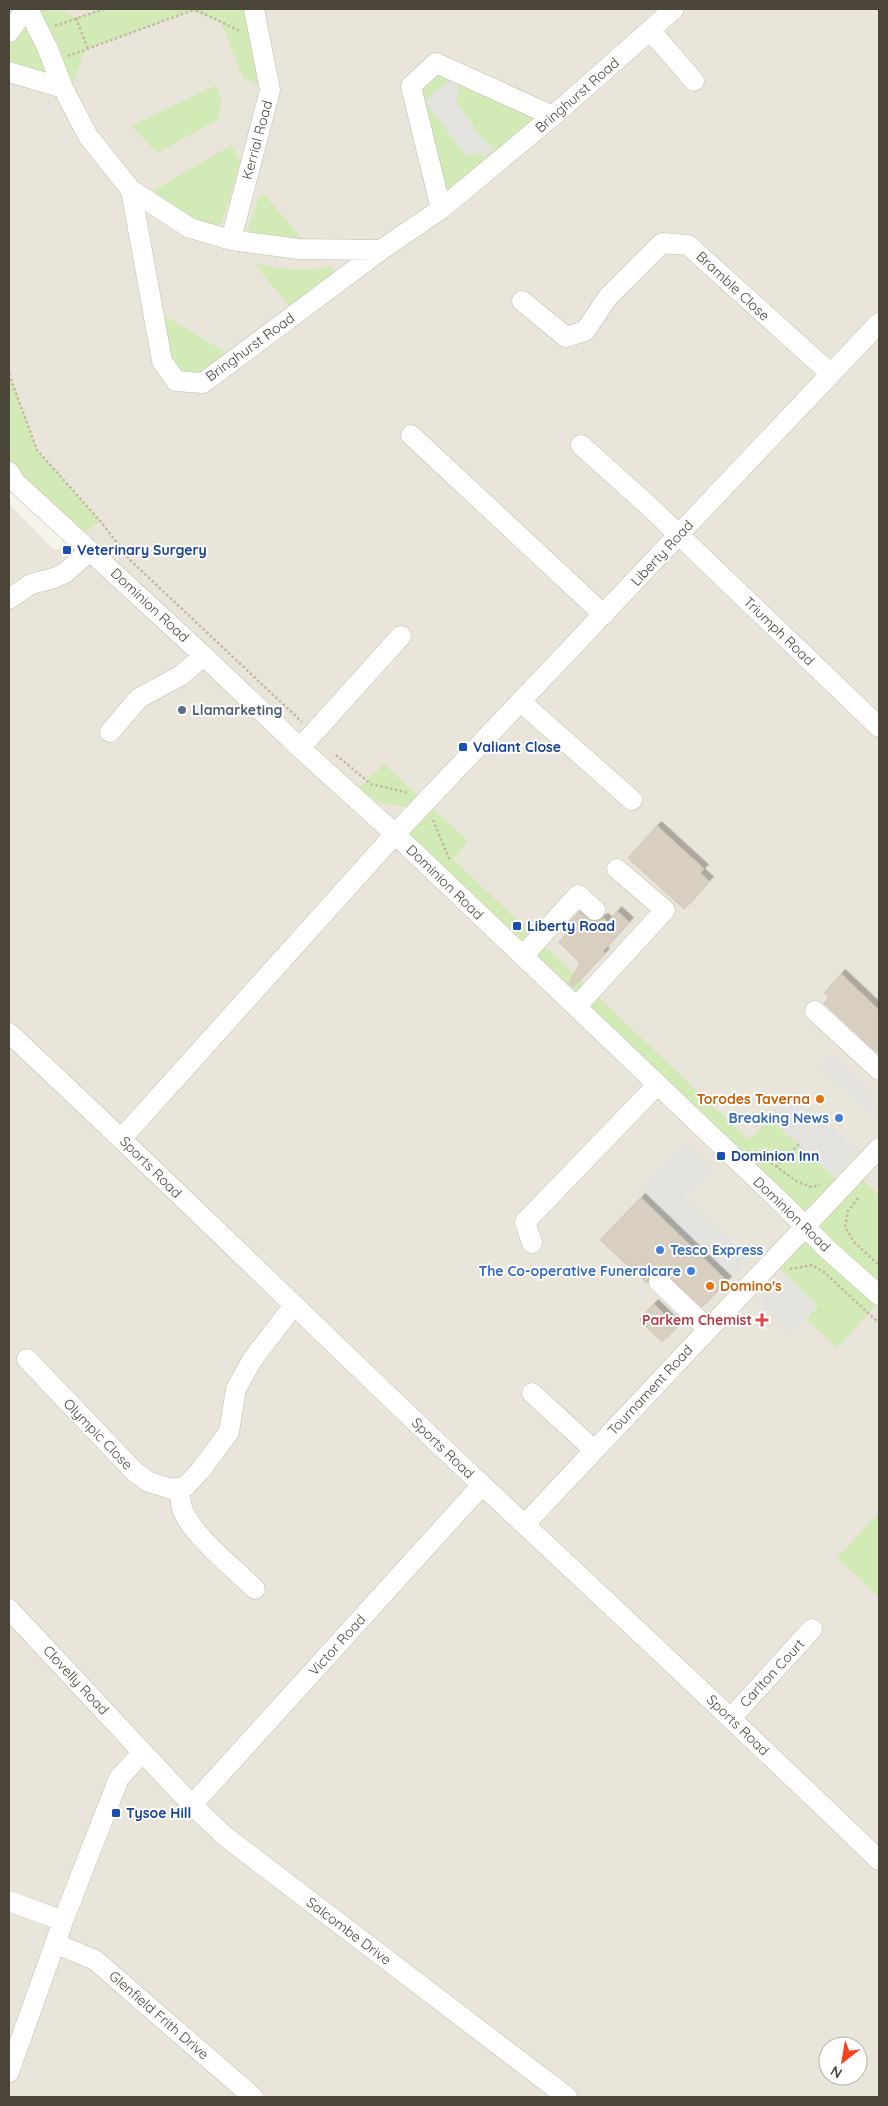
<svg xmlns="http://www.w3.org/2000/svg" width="888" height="2106" font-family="Quicksand,sans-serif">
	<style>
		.residential { fill: #eae5da; fill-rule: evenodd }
		.green { fill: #d2eab5 }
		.parking { fill: #e5e3e0 }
		.building { fill: #d8cfc1; stroke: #d3c7b4; filter: url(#shadow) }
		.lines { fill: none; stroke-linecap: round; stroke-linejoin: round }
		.minor-casing { stroke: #c2bbae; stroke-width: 21 }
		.path { stroke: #c4b79f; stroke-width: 2.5; stroke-dasharray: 2.5 2.5; stroke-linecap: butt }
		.minor { stroke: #fff; stroke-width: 20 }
		.transit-dot { fill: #1a4fb4; stroke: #fff; stroke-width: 2 }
		.service-dot { fill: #5c6f8a; stroke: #fff; stroke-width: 2 }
		.food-dot { fill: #e8710a; stroke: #fff; stroke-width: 2 }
		.shop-dot { fill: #3f7fe0; stroke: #fff; stroke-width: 2 }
		.health-dot { fill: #e0444e; stroke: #fff; stroke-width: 2 }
		.labels { text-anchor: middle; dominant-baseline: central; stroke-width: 4; stroke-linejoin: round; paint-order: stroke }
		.street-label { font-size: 14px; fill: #4b4439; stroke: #fff }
		.transit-label { font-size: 14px; font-weight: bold; fill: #164399; stroke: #fff; text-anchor: start }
		.service-label { font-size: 14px; font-weight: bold; fill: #4e5e75; stroke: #fff; text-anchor: start }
		.food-label { font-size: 14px; font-weight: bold; fill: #c56008; stroke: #fff; text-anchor: end }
		.shop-label { font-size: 14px; font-weight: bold; fill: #366cbe; stroke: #fff; text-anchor: end }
		.health-label { font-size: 14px; font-weight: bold; fill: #be3a42; stroke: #fff; text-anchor: end }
	</style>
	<defs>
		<filter id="shadow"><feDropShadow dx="4.5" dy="-4.5" stdDeviation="0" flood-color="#0004"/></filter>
	</defs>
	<rect width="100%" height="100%" fill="#f6f3ec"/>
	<path class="residential" d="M9,9H879V2097H9V504L55,551L101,522L34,446L9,375ZM828,2046H858V2076H828Z"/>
	<path class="green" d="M29,9H57L76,18L103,9H254L270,90L243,78L221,22L190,11L85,50L68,97L9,72V32Z
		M436,63L553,116L441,209L411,86Z
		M217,85L221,99L219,119L157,153L131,126Z
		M231,145L241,162L222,223L209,228L150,193Z
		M264,194L307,244L247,232L259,196Z
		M257,264C279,268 310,274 330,265L335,274L291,308L256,266Z
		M163,315L225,352C218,358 202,372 194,375C169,381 165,330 163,315Z
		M9,374L37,450L101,522L75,538L9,472Z
		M384,764L468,841L453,859L749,1140L770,1119L844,1186L856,1173L879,1195V1302L837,1348L806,1319L818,1306L772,1261L806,1228L395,834L414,808L380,803L358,789Z
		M879,1512V1597L837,1558Z"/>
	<path class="parking" d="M451,79L459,87L456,101L477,132L494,150L484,157L482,153L465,155L425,101Z
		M831,1053L879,1100V1124L819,1065Z
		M795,1089L858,1150L834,1177L769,1117Z
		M686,1143L713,1169L685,1198L751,1260L731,1281L639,1193Z
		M784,1275L818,1306L791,1335L758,1303Z"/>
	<path class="building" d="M657,826L704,869L700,873L709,881L684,909L628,858Z
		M617,911L629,922L603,951L605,953L573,987L569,983L580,963L559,942L570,931L565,927L579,912L592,921H598L604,918L608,922Z
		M841,974L879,1010V1049L876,1052L824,1003L829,997L824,993Z
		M641,1198L727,1281L702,1307L662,1271H656L651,1273L647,1283L600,1240Z
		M654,1304L677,1327L662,1342L639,1320Z"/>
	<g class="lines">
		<defs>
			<path id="minor" d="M28,9L47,47L63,88L88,136L131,190L190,228L231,240L299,249L381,250L441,209L553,116L674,9
				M651,31L694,81
				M9,32L26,9
				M9,72L63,88
				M131,190L162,361L176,381L203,383L381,250
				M441,209L411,86L436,63L553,116
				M231,240L270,90L254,9
				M522,301L566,337L585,331L608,297L662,243L688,245L831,374
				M411,435L604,615
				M581,445L652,509L879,727
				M9,472L15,482L204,656L300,748L395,834L783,1204L826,1248L879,1295
				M9,599L31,584L54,578L65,573L90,551
				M521,702L632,800
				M110,732L139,698L180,676L204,656
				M300,748L401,636
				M523,956L578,895L595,910
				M576,1007L665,910L617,869
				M815,1011L879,1070
				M9,1033C168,1181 322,1334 480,1483C614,1608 747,1733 879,1860
				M122,1138L395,834L879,323
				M532,1243L525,1222L657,1085
				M659,1282L708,1329
				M27,1359L135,1472L149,1482L171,1489L185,1487L200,1471L229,1432L236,1389L252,1360L294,1305
				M532,1393L594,1450
				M181,1488C180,1495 180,1503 183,1511C194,1537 235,1569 255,1589
				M525,1524L879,1148
				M9,1609L192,1805L226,1837L567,2097
				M731,1718L812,1629
				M192,1805L482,1485
				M9,1901L63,1921
				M56,1944L95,1960L253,2097
				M9,2072L63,1921L119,1778L143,1752"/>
		</defs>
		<use href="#minor" class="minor-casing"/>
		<path class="path" d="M196,10L240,31
			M76,18L88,49
			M55,26L103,9
			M68,56L196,9
			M9,374L37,450L101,522L131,561L302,722
			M336,755L371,784L409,793
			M433,820L450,861
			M755,1151L796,1181L811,1187L820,1185
			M776,1167L799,1144
			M858,1198L848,1211L845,1227L855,1243L879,1265
			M790,1269L812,1265L825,1273L879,1323"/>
		<use href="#minor" class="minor"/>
	</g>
	<g class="transit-dot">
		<rect x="62" y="545" width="10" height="10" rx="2.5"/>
		<rect x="458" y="742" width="10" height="10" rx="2.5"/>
		<rect x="512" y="921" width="10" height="10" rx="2.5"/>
		<rect x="716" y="1151" width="10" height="10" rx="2.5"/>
		<rect x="111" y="1808" width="10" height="10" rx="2.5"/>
	</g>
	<circle class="service-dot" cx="182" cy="710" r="5"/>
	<g class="food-dot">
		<circle cx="820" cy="1099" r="5"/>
		<circle cx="710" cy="1286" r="5"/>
	</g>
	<g class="shop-dot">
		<circle cx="839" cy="1118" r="5"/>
		<circle cx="660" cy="1250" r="5"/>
		<circle cx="691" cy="1271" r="5"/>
	</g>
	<path class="health-dot" d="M759.5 1312.5h5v5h5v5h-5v5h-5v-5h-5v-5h5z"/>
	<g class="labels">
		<g class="street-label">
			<text transform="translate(577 95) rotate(-41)">Bringhurst Road</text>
			<text transform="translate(257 140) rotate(-75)">Kerrial Road</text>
			<text transform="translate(733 286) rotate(43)">Bramble Close</text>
			<text transform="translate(250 347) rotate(-36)">Bringhurst Road</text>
			<text transform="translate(662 553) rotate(-47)">Liberty Road</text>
			<text transform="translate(150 605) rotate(43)">Dominion Road</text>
			<text transform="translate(779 631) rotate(44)">Triumph Road</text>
			<text transform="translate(445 882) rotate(44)">Dominion Road</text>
			<text transform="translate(151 1167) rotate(45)">Sports Road</text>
			<text transform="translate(792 1214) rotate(44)">Dominion Road</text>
			<text transform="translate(650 1390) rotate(-47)">Tournament Road</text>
			<text transform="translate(98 1434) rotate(46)">Olympic Close</text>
			<text transform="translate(443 1448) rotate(44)">Sports Road</text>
			<text transform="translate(337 1645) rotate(-48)">Victor Road</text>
			<text transform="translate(772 1673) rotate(-47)">Carlton Court</text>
			<text transform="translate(76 1680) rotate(47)">Clovelly Road</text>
			<text transform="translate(738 1725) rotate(44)">Sports Road</text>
			<text transform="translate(349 1931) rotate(37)">Salcombe Drive</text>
			<text transform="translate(159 2015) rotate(41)">Glenfield Frith Drive</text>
		</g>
		<g class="transit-label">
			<text x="77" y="550">Veterinary Surgery</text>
			<text x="473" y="747">Valiant Close</text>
			<text x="527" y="926">Liberty Road</text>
			<text x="731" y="1156">Dominion Inn</text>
			<text x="126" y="1813">Tysoe Hill</text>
		</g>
		<g class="service-label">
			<text x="192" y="710">Llamarketing</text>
		</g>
		<g class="food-label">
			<text x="810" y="1099">Torodes Taverna</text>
			<text x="720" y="1286" text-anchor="start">Domino's</text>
		</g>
		<g class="shop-label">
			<text x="829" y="1118">Breaking News</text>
			<text x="670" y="1250" text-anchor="start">Tesco Express</text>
			<text x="681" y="1271">The Co-operative Funeralcare</text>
		</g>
		<g class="health-label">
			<text x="752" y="1320">Parkem Chemist</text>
		</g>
	</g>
	<rect width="888" height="2106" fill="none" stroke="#4b4439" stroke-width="20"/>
	<g transform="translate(843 2061) rotate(211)"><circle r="24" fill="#ffffff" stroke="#b7b4b0"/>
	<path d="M0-4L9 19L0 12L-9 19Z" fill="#fc3f1d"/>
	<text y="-8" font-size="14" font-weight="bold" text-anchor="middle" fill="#4b4439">N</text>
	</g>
</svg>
